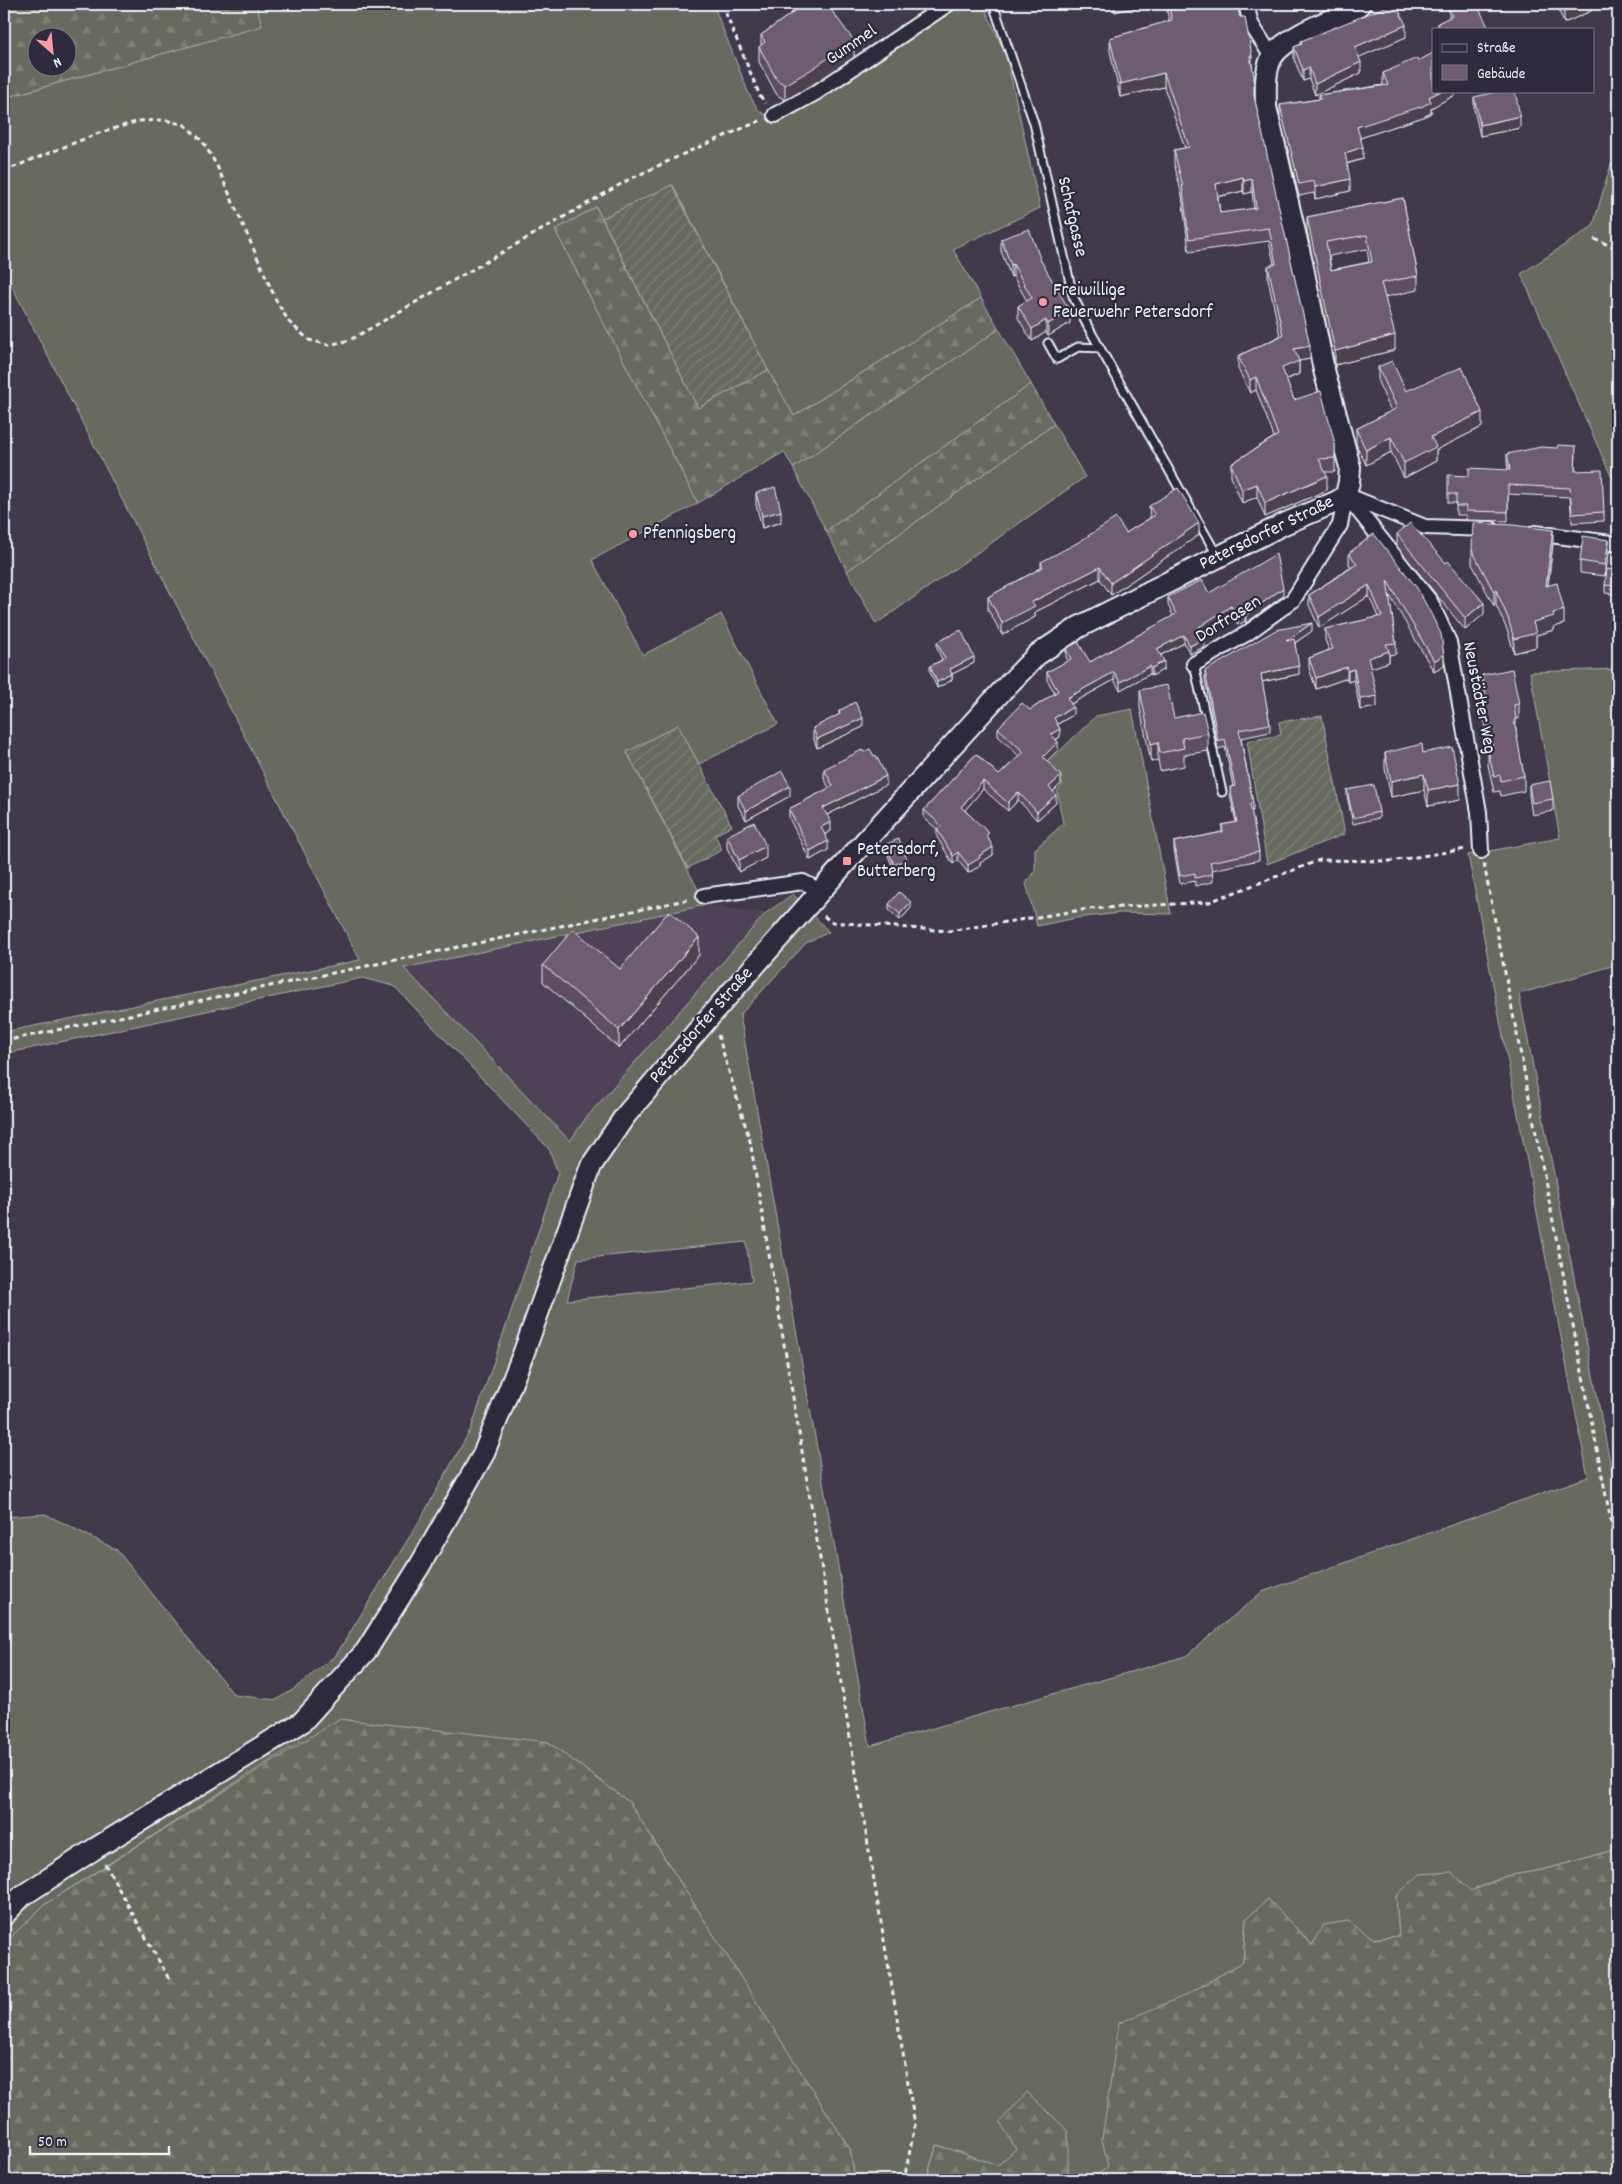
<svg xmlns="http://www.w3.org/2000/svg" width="1622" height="2184" font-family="Dekko,sans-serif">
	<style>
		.built { fill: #504358 }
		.grass { fill: #676b5e; stroke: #a8aeab; fill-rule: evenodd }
		.forest { fill: url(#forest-firs); stroke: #a8aeab; fill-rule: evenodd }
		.garden { fill: url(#garden-furrows); stroke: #a8aeab }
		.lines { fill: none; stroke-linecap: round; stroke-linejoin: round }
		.lane-casing { stroke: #e8f1f8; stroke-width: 11 }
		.street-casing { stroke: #e8f1f8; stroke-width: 18 }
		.secondary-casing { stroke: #e8f1f8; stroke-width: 24 }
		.path { stroke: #e8f1f8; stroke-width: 3; stroke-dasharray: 5 4; stroke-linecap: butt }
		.lane { stroke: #2f2a3d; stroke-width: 7 }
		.street { stroke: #2f2a3d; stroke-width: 14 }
		.secondary { stroke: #2f2a3d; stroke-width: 20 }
		.wall { fill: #604e61; stroke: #e8f1f8; fill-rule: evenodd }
		.shaded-wall { fill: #4e404f; stroke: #e8f1f8 }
		.building { fill: #705b71; stroke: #e8f1f8; fill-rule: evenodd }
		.poi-dot { fill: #ff9aa2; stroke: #2f2a3d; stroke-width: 2 }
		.labels { text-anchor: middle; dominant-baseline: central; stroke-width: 4.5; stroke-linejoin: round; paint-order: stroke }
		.street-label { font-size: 19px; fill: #e8f1f8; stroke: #2f2a3d }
		.poi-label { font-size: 19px; fill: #e8f1f8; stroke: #2f2a3d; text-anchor: start }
	</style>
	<defs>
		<pattern id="forest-firs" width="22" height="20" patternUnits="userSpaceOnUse" patternTransform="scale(1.25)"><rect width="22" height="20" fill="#676b5e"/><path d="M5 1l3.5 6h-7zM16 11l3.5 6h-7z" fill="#7d8176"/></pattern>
		<pattern id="garden-furrows" width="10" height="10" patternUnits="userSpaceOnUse" patternTransform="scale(1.25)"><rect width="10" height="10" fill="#676b5e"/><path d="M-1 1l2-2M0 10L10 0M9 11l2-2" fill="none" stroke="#7d8176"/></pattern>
	</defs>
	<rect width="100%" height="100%" fill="#42394d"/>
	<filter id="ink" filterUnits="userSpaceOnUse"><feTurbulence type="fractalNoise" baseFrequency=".02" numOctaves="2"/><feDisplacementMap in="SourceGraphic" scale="10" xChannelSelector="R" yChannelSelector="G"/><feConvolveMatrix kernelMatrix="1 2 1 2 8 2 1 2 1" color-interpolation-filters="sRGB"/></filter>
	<g filter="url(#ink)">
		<path class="built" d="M706,905L766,913L586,1118L570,1141L403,968Z"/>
		<path class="grass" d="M256,4H713L749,94L759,111L780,123L964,4H983L1006,55L1040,208L953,249L981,298L794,416L768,370L673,185L602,218L596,207L555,230L698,503L592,560L643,655L721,614L778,724L699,764L678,725L627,752L706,905L404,968L570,1141L586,1118L766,913L793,894L829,932L806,943L740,1015L870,1746L1186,1656L1262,1592L1588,1477L1468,855L1560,838L1530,672L1618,669V964L1519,994L1618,1504V1849L1543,1870L1506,1876L1471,1891L1452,1872L1396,1896L1399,1936L1312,1945L1297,1928L1246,1919L1243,1962L1186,1995L1102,2138L1109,2167L1092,2178L1067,2172L1068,2131L1016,2149L998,2166L937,2145L926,2180H855L850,2149L629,1802L548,1742L301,1741L44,1905L4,1944V1517L45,1514L117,1550L234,1695L276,1700L294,1689L336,1655L420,1520L471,1429L558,1173L549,1149L394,986L362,978L4,1054V1032L360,960L4,271V98L261,26ZM746,1242L752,1281L567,1300L578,1259Z
			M1611,164L1618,165V475L1612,478L1521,274L1593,226Z
			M999,329L1031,384L826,531L793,468Z
			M1054,424L1085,477L876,624L847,571Z
			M1132,709L1171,914L1120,913L1076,918L1037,926L1026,883L1035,870V849L1063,824L1057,791L1063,784L1046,764L1096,716Z"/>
		<path class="forest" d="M4,4H256L262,26L4,98ZM38,38H68V68H38Z
			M596,207L698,408L768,370L794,416L981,298L999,329L793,468L784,452L698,503L555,230Z
			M1031,384L1054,424L847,571L826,531Z
			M339,1719L548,1742L629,1802L850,2149L855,2180H4V1944L44,1905Z
			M1618,1849V2180H926L937,2145L998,2165L1016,2149L1000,2122L1027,2092L1068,2131V2172L1092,2178L1108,2167L1102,2139L1119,2023L1186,1995L1243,1962L1246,1919L1268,1899L1312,1945L1323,1925L1348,1921L1374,1939L1399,1936L1396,1896L1420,1874L1452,1872L1471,1891L1506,1876L1543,1870Z"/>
		<path class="garden" d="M672,185L768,370L698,408L602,218Z
			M1322,716L1345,834L1267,864L1247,741L1281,735L1279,722Z
			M678,725L732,826L715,835L722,850L688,868L627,752Z"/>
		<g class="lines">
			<defs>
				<path id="lane" d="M993,4L1034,123L1073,296L1087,325L1217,555
					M1048,343L1057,359L1078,347L1100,348
					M1194,664L1222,792"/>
				<path id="street" d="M1246,4L1251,24L1272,57
					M775,115L817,92L948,4
					M1346,495L1430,601L1449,642L1479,812L1481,851
					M1346,495L1425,527L1491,529
					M1535,533L1618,544
					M1194,664L1246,634L1293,600L1340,525L1346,495
					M704,896L803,882L821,891"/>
				<path id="secondary" d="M4,1915L22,1896L96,1848L302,1722L366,1651L419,1567L483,1455L524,1352L591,1166L625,1116L712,1014L847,861L1001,692L1037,655L1079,627L1284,524L1338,501L1346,495L1349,482L1350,467L1324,370L1302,263L1266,107C1266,92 1264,72 1272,57C1284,37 1331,20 1353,10L1360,4"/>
			</defs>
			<use href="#lane" class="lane-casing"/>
			<use href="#street" class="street-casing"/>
			<use href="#secondary" class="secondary-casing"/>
			<path class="path" d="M722,4L760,96L766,103
				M4,171L99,133L139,121L165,120L185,125L203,142L217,166L276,300L289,322L309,340L329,345L350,340L628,180L690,151L762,120
				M1594,239L1618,249
				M1484,864L1618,1558
				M824,916L831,922L949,931L1088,909L1209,902L1320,860L1391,861L1466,849
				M718,1035L750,1141L915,2125L904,2180
				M4,1041L691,899
				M105,1864L169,1979"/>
			<use href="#lane" class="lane"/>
			<use href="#street" class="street"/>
			<use href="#secondary" class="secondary"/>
		</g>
		<path class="wall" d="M791,4H827L854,57L812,85L785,100L777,95L759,62V47L761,46V35L792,13L791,12Z
			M1111,4H1148L1115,12Z
			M1167,4H1237L1252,68L1254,96L1310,359L1299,361V374L1286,380L1294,400L1335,444V472H1325L1327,490L1265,517L1257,497L1242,503L1231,477V464L1274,437L1256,390L1250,393L1238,369V356L1280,336L1268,279V266L1274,264L1269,241L1189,252L1182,196L1174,163V150L1185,148L1164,87L1120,97L1110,51V38L1169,21L1167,10ZM1243,191L1244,194L1252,192L1254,209L1220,213L1218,197Z
			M1556,4H1591V11L1564,23Z
			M1449,9L1489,29H1438V23L1449,18Z
			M1406,37L1359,57L1361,73L1315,95L1309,79L1303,81L1294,59V47L1301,44V41Z
			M1418,61L1455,91V95L1431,108V113L1423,117L1360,138L1363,159L1347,164L1350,191L1315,199L1314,193L1299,196L1280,117V105L1319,99V95L1383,85V73Z
			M1474,97L1520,128L1480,136L1474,109Z
			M1403,198L1418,276V290L1385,297L1395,350L1335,365L1307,231V217ZM1367,249L1369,262L1331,270L1329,256Z
			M1001,239L1041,261L1070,323L1048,336L1046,332L1032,341L1018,318V306L1027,301L1013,276L1011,277L1001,251Z
			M1378,367L1406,391L1482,427L1436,450V461L1404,478L1391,452L1366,465L1356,444V429L1391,411L1378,382Z
			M1507,454L1576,455L1575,471L1604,512V521L1572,523L1570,497L1508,494V521L1466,520V515H1456V503H1448V494L1469,476L1508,470L1507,463Z
			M756,493L781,522L762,528L756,505Z
			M1149,506L1199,535L1111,595L1100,579L1035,612V617L1002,635L988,609V597L1041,568V562L1126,533L1150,518Z
			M1374,534L1444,666L1434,672L1389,594L1396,643V654L1389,655V662L1370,668L1377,707L1360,710L1354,680L1348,682L1347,678L1316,689L1309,668V658L1329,650L1325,640V629L1378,617L1369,596L1319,628L1309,605V595L1351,567L1349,564V553Z
			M1397,534L1446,563L1484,614L1465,630L1397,546Z
			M1553,544L1548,585L1564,624L1554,627V630L1536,635V647L1514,653L1508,632L1496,605L1494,606L1472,564V550Z
			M1609,552L1605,576L1580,573V561Z
			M1618,570V595L1605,593V585Z
			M1209,593L1283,596L1246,623L1245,621L1238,625L1231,614L1202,633L1205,646L1190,654L1184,643L1161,655L1164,669L1152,676L1150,674L1120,690L1114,680L1071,704L1073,715L1058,724L1060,737L1056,740L1058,750L1047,761L1061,784L1053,792L1056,803L1037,820L1018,800L1008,811L983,789L965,810L989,840L993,855L980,863V866L968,873L958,860L953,864L937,837V829L924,818V810L976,754L999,775L1019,756L998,736V728L1030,710L1055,693L1047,680V672L1068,661L1066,657V649L1090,662L1173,616L1168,605V597Z
			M1312,631L1295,643L1299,674L1262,682L1270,724V732L1241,738L1253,803V811H1251L1259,852V860L1212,870L1213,882L1195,886V881L1180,884L1174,850V842L1222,832V825L1236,822L1230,795V787L1233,786L1225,747L1218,749L1205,679V671Z
			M937,642L974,663L952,674V680L937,688L930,672V666L942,660L937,648Z
			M1482,675L1519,704V719H1516V735L1524,776V791L1501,796L1500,791L1494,792L1488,765V750L1490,749L1483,712V697L1482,690Z
			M1140,690L1174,718L1208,733V751L1184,755V766L1160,771L1158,760L1151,762L1140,708Z
			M839,711L863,727L817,748L813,737V728L839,715Z
			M1385,753H1423L1460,800L1428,806L1424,790L1391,797L1385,769Z
			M824,769L886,785L827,815L831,831L825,834L828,850L810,860L789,818V809L829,788L824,778Z
			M1529,785L1553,799V811L1532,815L1529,796Z
			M1347,790L1379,812V818L1353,824L1347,796Z
			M738,796H790L746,820L738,806Z
			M727,836L766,858L739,872L727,848Z
			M886,844L907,865L894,871L886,850Z
			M889,904L911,908L900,920L889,910Z
			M699,955L619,1048L543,982V965L620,969Z"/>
		<path class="shaded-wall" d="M1115,4H1148L1115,12Z
			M1580,4H1591V11L1564,23V11Z
			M1406,25V37L1355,59V47Z
			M854,41V57L812,85L785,100V85Z
			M1250,56H1252V69Z
			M1361,62V73L1315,95V84Z
			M1309,67V79L1303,81V70Z
			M1164,73V87L1120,97V84Z
			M1441,91H1455V95L1431,108V113L1423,117L1357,139V127L1429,97Z
			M1520,116V128L1480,136V125Z
			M1363,147V159L1345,164V153Z
			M1243,177V191L1216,197V184Z
			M1252,179V192L1244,194V181Z
			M1350,179V191L1315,199V187Z
			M1013,264V276L1011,277V265Z
			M1070,311V323L1048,336V324Z
			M1046,320V332L1032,341V329Z
			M1395,335V350L1335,365V351Z
			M1310,346V359L1299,361V374L1282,381V368L1294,349Z
			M1256,377V390L1250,393V380Z
			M1482,412V427L1436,450V461L1404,478V463L1431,437Z
			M1391,437V452L1366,465V450Z
			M1327,476V490L1265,517V503Z
			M1257,484V497L1242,503V490Z
			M781,511V522L762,528V516Z
			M1199,523V535L1111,595V583Z
			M1553,530V544L1546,600V586Z
			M1609,540V552L1605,576V565Z
			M1100,567V579L1035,612V617L1002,635V623L1032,602Z
			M1369,585V596L1319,628V617Z
			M1283,588V596L1246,623V615Z
			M1496,590V605L1494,606V592Z
			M1484,603V614L1465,630V618Z
			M1231,606V614L1199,635V627Z
			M1564,610V624L1554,627V630L1536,635V647L1514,653V639L1533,622L1553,613Z
			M1245,613V621L1238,625V617Z
			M1312,623V631L1286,649V641Z
			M1184,635V643L1157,657V649Z
			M1205,638V646L1190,654V646Z
			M1389,651V662L1368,669V658Z
			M1444,655V666L1434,672V661Z
			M974,657V663L950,675V669Z
			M1164,661V669L1152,676V668Z
			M1150,666V674L1120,690V682Z
			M1299,666V674L1261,682V674Z
			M1347,667V678L1316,689V678Z
			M1354,669V680L1348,682V671Z
			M1114,672V680L1067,706V698Z
			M952,675V680L937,688V682Z
			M1377,696V707L1360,710V699Z
			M1073,707V715L1054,726V718Z
			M863,718V727L817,748V739Z
			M1060,729V737L1051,742V734Z
			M1058,742V750L1043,765V757Z
			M1158,742V760L1151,762V744Z
			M1424,774V790L1391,797V781Z
			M886,776V785L823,817V808Z
			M1061,776V784L1049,795V787Z
			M983,781V789L961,815V807Z
			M1460,784V800L1428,806V790Z
			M790,786V796L746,820V811Z
			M1018,792V800L1008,811V803Z
			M1056,795V803L1037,820V812Z
			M831,822V831L821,836V827Z
			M828,841V850L810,860V851Z
			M766,846V858L739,872V860Z
			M993,847V855L980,863V866L968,873V865L979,856Z
			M958,852V860L953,864V856Z
			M907,859V865L894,871V865Z
			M911,902V908L900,920V914Z
			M699,937V955L619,1048V1030Z"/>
		<path class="building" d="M796,4H827L854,41L812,69L785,85L777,80L759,47L765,42L761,35L799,8Z
			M1168,4H1237L1240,17H1245L1252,56H1250L1254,76V96L1310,346L1294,349L1299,361L1282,368L1294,400L1321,391L1335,444V458L1319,459L1327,476L1265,503L1257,484L1242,490L1231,464L1278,435L1256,377L1250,380L1238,356L1283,335L1268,266L1276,264L1269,228L1189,239L1182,183L1174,150L1189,147L1164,73L1120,84L1110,38L1172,20ZM1243,177L1244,181L1252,179L1256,208L1220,213L1216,184Z
			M1393,4H1396L1406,25L1355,47L1361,62L1315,84L1309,67L1303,70L1294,47L1302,44L1301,41Z
			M1461,4H1477L1489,29H1440L1438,23L1452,16L1449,9Z
			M1561,4H1580L1564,11Z
			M1433,53V91H1441L1429,97L1431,102L1423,106L1357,127L1363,147L1345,153L1350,179L1315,187L1314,181L1299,184L1280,105L1321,99L1319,95L1388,85L1383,73L1417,58L1418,61Z
			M1502,91H1515L1520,116L1480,125L1474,97Z
			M1403,198L1418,276L1381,283L1395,335L1335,351L1307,217ZM1367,235L1372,262L1331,270L1326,242Z
			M1029,229L1041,261L1070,311L1048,324L1046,320L1032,329L1018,306L1032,298L1013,264L1011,265L1001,239Z
			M1392,361L1406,391L1462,367L1482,412L1431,437L1436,447L1404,463L1391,437L1366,450L1356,429L1397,408L1378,367Z
			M1558,445L1576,446L1575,471L1602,470L1604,512L1572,514L1570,488L1508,485V512L1466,511V506H1456V494H1448V475L1469,476V468L1510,470L1507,454L1541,447L1557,448Z
			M775,487L781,511L762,516L756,493Z
			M1178,488L1199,523L1111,583L1100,567L1032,602L1035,606L1002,623L988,597L1043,567L1041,562L1077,543L1116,518L1126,533L1155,515L1149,506Z
			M1410,523L1446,563L1448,561L1484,603L1465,618L1397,534Z
			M1473,523L1513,525L1553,530L1546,586L1557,583L1564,610L1553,613L1554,616L1533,622L1536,633L1514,639L1508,618L1496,590L1494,592L1472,550Z
			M1374,534L1417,588L1428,608L1441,634L1444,655L1434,661L1387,580L1396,643L1386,644L1389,651L1368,658L1377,696L1360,699L1354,669L1348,671L1347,667L1316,678L1309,658L1333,649L1325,629L1382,616L1369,585L1319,617L1309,595L1357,564L1349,553Z
			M1583,536L1609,540L1605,565L1580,561Z
			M1276,554L1283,588L1246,615L1245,613L1238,617L1231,606L1199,627L1205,638L1190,646L1184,635L1157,649L1164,661L1152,668L1150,666L1120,682L1114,672L1067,698L1073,707L1054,718L1060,729L1051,734L1058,742L1043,757L1061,776L1049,787L1056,795L1037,812L1018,792L1008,803L983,781L961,807L989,833L986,835L993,847L979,856L980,858L968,865L958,852L953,856L937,829L942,826L924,810L976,754L999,775L1024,752L998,728L1022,703L1030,710L1058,691L1047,672L1071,659L1066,649L1078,642L1090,662L1176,614L1168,597L1202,580L1209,593Z
			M1607,569L1618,570V586L1605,585Z
			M1312,623L1286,641L1294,639L1299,666L1261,674L1270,724L1239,730L1253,803L1250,804L1259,852L1210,862L1213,874L1195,878V873L1180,876L1174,842L1223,832L1222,825L1237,822L1230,787L1235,786L1225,739L1218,741L1205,671L1276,630Z
			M961,630L974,657L950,669L952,675L937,682L930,666L945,659L937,642Z
			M1512,669L1519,704L1514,705L1516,720H1514L1524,776L1501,781L1500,775L1494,777L1488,750L1493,749L1483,697L1486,696L1482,675Z
			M1167,685L1174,718L1203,712L1208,733L1182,738L1184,748L1160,753L1158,742L1151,744L1140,690Z
			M855,702L863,718L817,739L813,728L840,714L839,711Z
			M1422,744L1423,753L1452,747L1460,784L1428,790L1424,774L1391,781L1385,753Z
			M870,749L874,756L876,755L886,776L823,808L831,822L821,827L828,841L810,851L789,809L833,786L824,769L862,750L863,752Z
			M782,771L790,786L746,811L738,796Z
			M1550,781L1553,799L1532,803L1529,785Z
			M1374,785L1379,812L1353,818L1347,790Z
			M754,822L766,846L739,860L727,836Z
			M899,839L907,859L894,865L886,844Z
			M899,892L911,902L900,914L889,904Z
			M669,911L699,937L619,1030L543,965L573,929L620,969Z"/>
	</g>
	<g class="poi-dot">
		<circle cx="1043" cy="302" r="5"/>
		<circle cx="633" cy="534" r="5"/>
		<rect x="842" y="856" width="10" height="10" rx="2.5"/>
	</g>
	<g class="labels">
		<g class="street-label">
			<text transform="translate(852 46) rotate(-34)">Gummel</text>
			<text transform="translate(1071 217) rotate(77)">Schafgasse</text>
			<text transform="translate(1267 534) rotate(-26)">Petersdorfer Straße</text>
			<text transform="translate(1229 620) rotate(-32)">Dorfrasen</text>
			<text transform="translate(1478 698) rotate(79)">Neustädter Weg</text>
			<text transform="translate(702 1026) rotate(-49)">Petersdorfer Straße</text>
		</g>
		<g class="poi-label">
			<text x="1053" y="291">Freiwillige<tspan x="1053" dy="22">Feuerwehr Petersdorf</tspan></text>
			<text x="643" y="534">Pfennigsberg</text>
			<text x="857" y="850">Petersdorf,<tspan x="857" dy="22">Butterberg</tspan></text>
		</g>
	</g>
	<rect width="1622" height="2184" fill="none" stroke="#2f2a3d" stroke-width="20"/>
	<rect x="10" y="10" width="1602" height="2164" fill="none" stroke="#e8f1f8" stroke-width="2" filter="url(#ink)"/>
	<rect x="1432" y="28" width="162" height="65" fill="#2f2a3d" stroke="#797a88"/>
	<rect x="1442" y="44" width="25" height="8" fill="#2f2a3d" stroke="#797a88"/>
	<text x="1477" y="52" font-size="15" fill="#e8f1f8">Straße</text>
	<rect x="1442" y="65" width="25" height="15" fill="#705b71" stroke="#797a88"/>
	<text x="1477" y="78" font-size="15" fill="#e8f1f8">Gebäude</text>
	<g transform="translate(52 52) rotate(153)"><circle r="24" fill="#2f2a3d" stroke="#797a88"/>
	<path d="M0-4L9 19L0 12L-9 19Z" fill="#ff9aa2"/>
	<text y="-8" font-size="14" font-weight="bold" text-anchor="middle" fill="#e8f1f8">N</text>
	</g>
	<path d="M30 2146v8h139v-8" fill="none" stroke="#e8f1f8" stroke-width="2.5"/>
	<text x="38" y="2146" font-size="15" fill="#e8f1f8" stroke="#2f2a3d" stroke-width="4" paint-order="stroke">50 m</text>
</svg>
